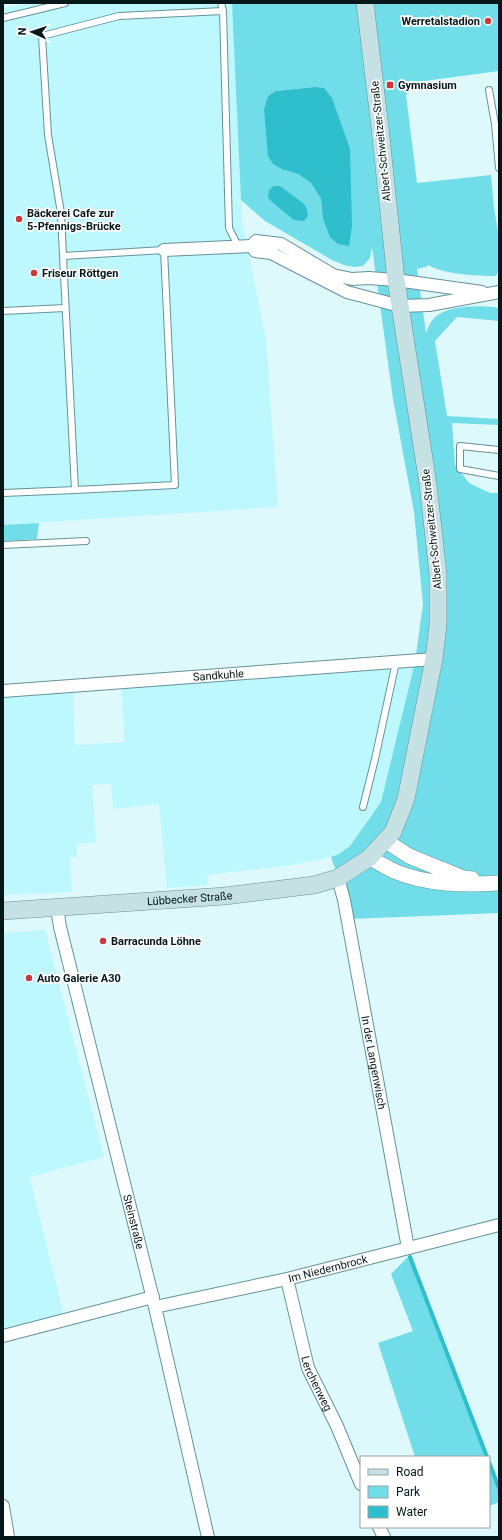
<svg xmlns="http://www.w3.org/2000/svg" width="502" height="1540" font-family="Roboto,sans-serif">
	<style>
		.built { fill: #bef8ff }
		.green { fill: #71dde9; fill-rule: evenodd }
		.water { fill: #2ebecc }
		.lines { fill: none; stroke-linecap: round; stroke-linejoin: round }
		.stream { stroke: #2ebecc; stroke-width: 4 }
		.service-casing { stroke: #669298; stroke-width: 8 }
		.minor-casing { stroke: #669298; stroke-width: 14 }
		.tertiary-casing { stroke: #669298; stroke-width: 16 }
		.secondary-casing { stroke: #669298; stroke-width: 18 }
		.service { stroke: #fff; stroke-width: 6 }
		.minor { stroke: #fff; stroke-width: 12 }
		.tertiary { stroke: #fff; stroke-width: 15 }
		.secondary { stroke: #c5e1e4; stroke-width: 17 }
		.poi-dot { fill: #ca3a3d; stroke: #fff; stroke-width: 1.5 }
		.labels { text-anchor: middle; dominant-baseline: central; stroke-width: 3.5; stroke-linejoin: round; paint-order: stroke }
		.poi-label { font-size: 11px; font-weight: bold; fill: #051719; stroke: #fff; text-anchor: start }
		.street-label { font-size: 11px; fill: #051719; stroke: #fff }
	</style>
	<rect width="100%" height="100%" fill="#ddf9fc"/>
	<path class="built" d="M28,3H232L242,220L266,340L278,507L3,525V8Z
		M415,662L381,802L350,846L339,854L331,857L292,865L207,875L208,885L167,888L159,804L113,809L111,784L92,785L96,842L77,844V857L70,858L72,892L3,895V694L73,689L75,745L125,742L121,686Z
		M45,930L104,1157L30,1177L64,1316L3,1331V933Z"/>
	<path class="green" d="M232,3H499V71L417,82L406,95L417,183L491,175L494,208L499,237V272L495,276C478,276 442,274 428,265L426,267L417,269L426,333C428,328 430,322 435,317C449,305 481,305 499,308V321L457,317L435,341L447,416L499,419V425L452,423L455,465L469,483L490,493H499V913L350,919L347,902L331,857L339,854L350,846L381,802L415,662L423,604L414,512L393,399L372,247L370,258L363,266L354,267L344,265L332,260L265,221L241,200ZM314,87L323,219L321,199L311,183L298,174L264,109L268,96L276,91Z
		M39,523L37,539L3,541V525Z
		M410,1255L488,1457H415L378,1343L413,1331L391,1274Z
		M489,1459L499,1485V1502L489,1506Z"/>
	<path class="water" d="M314,87L324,88L332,98L350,149L352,226L349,246L338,244L330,237L323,219L321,199L311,183L298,174L282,169L273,164L268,156L264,109L268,96L276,91Z
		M274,186H280L304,204L307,209L308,216L304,221L294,220L271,201L268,197L269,190Z"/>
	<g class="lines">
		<path class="stream" d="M410,1257L487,1457
			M489,1462L499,1488"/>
		<defs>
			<path id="service" d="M221,3L223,11L229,228L238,246
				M3,18L65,3
				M489,90L495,124L499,168
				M63,256L164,250L175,485L75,490L63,256L61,213L48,135L42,36L119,16L223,11
				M3,311L65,308
				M499,450L460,446V469L499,476
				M3,493L75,490
				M3,545L86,541
				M363,807L375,759L396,662"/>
			<g id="minor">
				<path d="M252,246L255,251L271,253L347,292L400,306L429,305L499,292"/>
				<path d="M252,246L256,241L281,244L333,275L352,279L369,278L396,280L482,292"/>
				<path d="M164,250L252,246"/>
				<path id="s1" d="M3,691L434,659"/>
				<path id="s2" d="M338,878L344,900L408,1248"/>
				<path id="s3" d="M57,907L60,927L155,1307L208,1537"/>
				<path id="s4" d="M287,1279L308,1368L337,1426L361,1484"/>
				<path id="s5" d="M155,1307L287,1279L499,1225"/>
				<path d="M3,1336L153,1297"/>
				<path d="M3,1506L8,1537"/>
				<path d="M379,1527L384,1537"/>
			</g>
			<path id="tertiary" d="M386,841L409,856L463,878L472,879
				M369,858C378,862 386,867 394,871C426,885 465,885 499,883"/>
			<g id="secondary">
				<path id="s6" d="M3,911L225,896L314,885L338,878L369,858L393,832L406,799L434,659L438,625V574L428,484L396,280L380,128L365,3"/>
			</g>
		</defs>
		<use href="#service" class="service-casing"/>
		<use href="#minor" class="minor-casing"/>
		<use href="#tertiary" class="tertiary-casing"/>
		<use href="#secondary" class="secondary-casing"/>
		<use href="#service" class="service"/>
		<use href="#minor" class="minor"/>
		<use href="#tertiary" class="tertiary"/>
		<use href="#secondary" class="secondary"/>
	</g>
	<g class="poi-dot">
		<circle cx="488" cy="21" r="4"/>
		<rect x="386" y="81" width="8" height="8" rx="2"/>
		<circle cx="19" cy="219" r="4"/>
		<circle cx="34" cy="273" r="4"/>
		<circle cx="103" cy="941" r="4"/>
		<circle cx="29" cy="978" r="4"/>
	</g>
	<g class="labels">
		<g class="poi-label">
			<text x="480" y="21" text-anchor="end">Werretalstadion</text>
			<text x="398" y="85">Gymnasium</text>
			<text x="27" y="213">Bäckerei Cafe zur<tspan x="27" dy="13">5-Pfennigs-Brücke</tspan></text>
			<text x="42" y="273">Friseur Röttgen</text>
			<text x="111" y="941">Barracunda Löhne</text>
			<text x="37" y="978">Auto Galerie A30</text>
		</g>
		<g class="street-label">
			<text transform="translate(381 141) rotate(-96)">Albert-Schweitzer-Straße</text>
			<text transform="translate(432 529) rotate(-96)">Albert-Schweitzer-Straße</text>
			<text stroke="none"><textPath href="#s1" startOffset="216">Sandkuhle</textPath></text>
			<text stroke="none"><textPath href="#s6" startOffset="187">Lübbecker Straße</textPath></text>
			<text stroke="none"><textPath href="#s2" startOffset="188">In der Langenwisch</textPath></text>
			<text stroke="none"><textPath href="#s3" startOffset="324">Steinstraße</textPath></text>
			<text stroke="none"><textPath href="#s5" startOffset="177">Im Niedernbrock</textPath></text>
			<text stroke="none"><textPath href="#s4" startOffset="109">Lerchenweg</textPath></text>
		</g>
	</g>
	<rect width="502" height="1540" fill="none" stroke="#051719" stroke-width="8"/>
	<rect x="360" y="1456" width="130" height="72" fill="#ffffff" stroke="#9ba2a3"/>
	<rect x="368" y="1469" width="20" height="6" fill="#c5e1e4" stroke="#9ba2a3"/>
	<text x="396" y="1476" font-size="12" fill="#051719">Road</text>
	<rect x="368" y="1486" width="20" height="12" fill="#71dde9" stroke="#9ba2a3"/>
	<text x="396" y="1496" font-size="12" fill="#051719">Park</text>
	<rect x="368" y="1506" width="20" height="12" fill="#2ebecc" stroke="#9ba2a3"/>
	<text x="396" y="1516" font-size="12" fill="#051719">Water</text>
	<g transform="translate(32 32) rotate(273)" stroke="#ffffff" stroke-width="3" paint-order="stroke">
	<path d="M0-3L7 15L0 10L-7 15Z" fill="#051719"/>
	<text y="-6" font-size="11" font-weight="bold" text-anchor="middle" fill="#051719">N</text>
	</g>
</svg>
